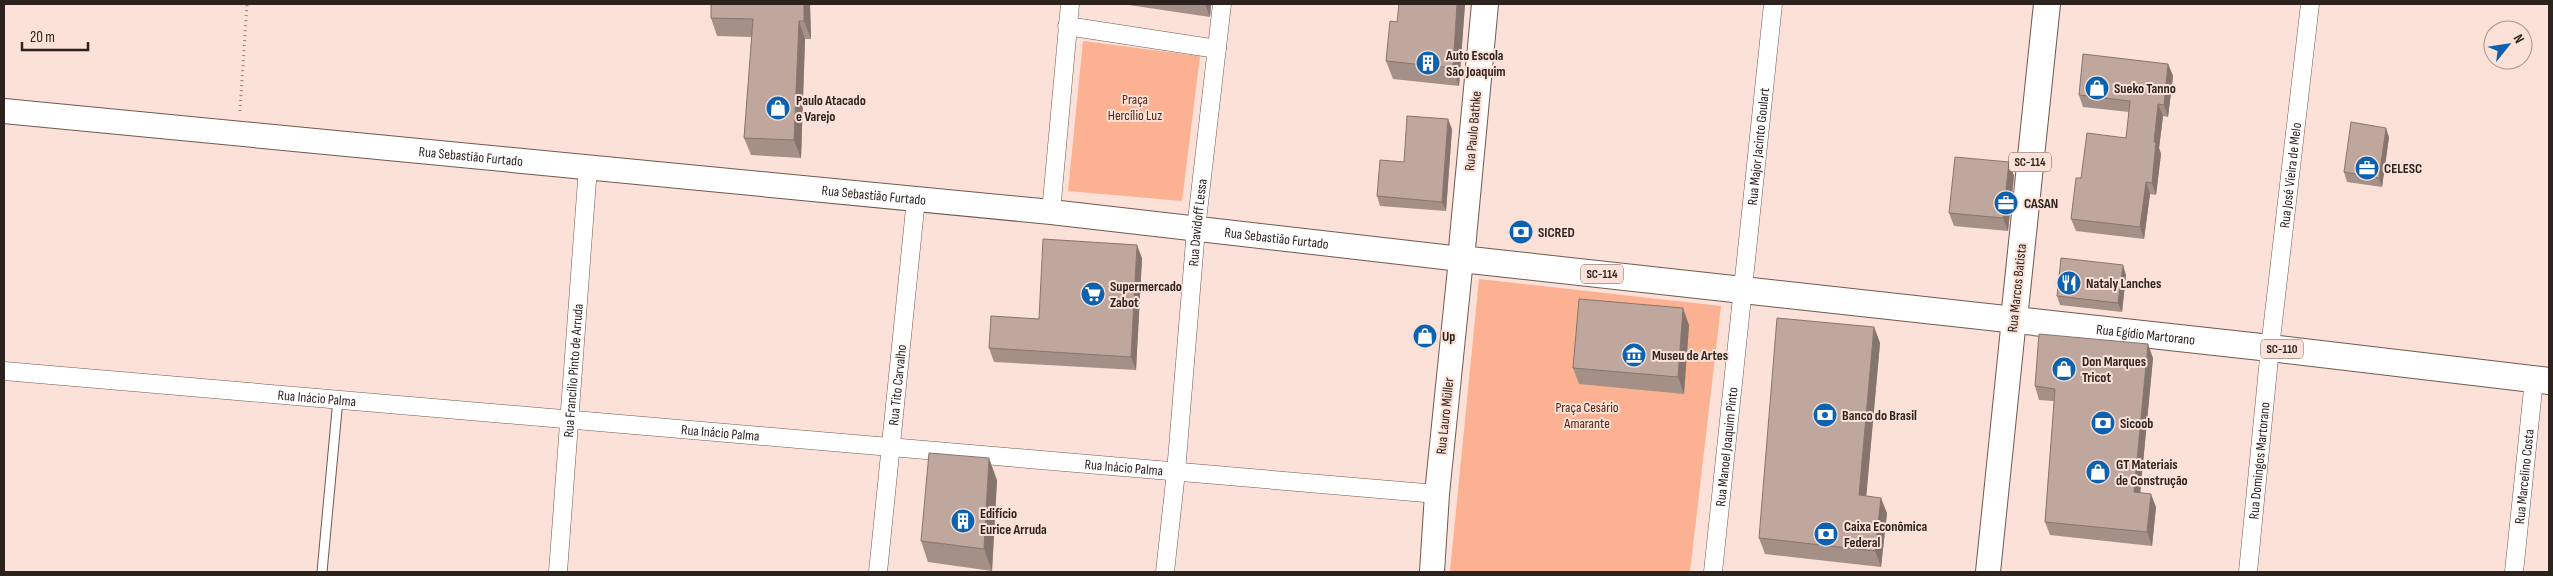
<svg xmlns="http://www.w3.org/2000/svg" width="2553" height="576" font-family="'Sofia Sans Condensed',sans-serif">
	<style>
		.green { fill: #fdb193 }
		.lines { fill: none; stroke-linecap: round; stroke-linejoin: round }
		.lane-casing { stroke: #6f5950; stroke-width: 11 }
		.street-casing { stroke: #6f5950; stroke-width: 19 }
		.secondary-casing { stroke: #6f5950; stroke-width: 26 }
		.primary-casing { stroke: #6f5950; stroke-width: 28 }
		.path { stroke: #918079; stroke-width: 3; stroke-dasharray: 1 4; stroke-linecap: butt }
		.lane { stroke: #fff; stroke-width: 9 }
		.street { stroke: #fff; stroke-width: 18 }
		.secondary { stroke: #fff; stroke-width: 24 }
		.primary { stroke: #fff; stroke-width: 26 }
		.wall { fill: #a49087 }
		.shaded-wall { fill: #86756e }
		.building { fill: #bfa79d; stroke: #86756e }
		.labels { text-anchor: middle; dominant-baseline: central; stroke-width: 4; stroke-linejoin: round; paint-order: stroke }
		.shield { fill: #fbe1d7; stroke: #6a5c56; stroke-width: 1 }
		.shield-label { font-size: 12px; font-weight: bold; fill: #2c231f }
		.poi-label { font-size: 14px; font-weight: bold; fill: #2c231f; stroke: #fbe1d7; text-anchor: start }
		.park-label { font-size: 14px; fill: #552511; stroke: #fbe1d7 }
		.street-label { font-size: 14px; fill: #2c231f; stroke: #fbe1d7 }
	</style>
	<rect width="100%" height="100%" fill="#fbe1d7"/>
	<path class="green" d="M1083,41L1200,56L1182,201L1068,191Z
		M1479,279L1721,306L1690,572L1450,571Z"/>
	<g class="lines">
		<defs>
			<path id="lane" d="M322,572L338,399"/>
			<g id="street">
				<path d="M1067,26L1217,49"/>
				<path d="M1051,212L1070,4"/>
				<path id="s1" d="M4,371L1437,494"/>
				<path id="s2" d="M558,572L588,167"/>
				<path id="s3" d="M878,572L916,199"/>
				<path id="s4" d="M1165,572L1176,472L1196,229L1222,4"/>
				<path id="s5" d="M1713,572L1773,4"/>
				<path id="s6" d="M2248,572L2270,348L2310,4"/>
				<path id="s7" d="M2514,572L2534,380"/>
			</g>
			<g id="secondary">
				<path id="s8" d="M4,111L1051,212L1461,259L1437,494L1432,572"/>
				<path d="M1988,572L2014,319"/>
			</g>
			<g id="primary">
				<path id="s9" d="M1485,4L1461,259L2270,348L2549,381"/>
				<path d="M2014,319L2047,4"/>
			</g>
		</defs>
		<use href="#lane" class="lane-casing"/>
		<use href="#street" class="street-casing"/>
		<use href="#secondary" class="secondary-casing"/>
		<use href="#primary" class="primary-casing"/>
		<path class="path" d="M240,111L247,4"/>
		<use href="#lane" class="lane"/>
		<use href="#street" class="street"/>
		<use href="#secondary" class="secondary"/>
		<use href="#primary" class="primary"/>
	</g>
	<path class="wall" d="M810,4L811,39H805L801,158L751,155L744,138L752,37L717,36L711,18Z
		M1122,4H1211L1210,17Z
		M1465,4L1459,86L1393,79L1386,61L1397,22Z
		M2168,64L2173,76L2168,117L2163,116L2159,148L2161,154L2156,195L2150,194L2144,239L2076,231L2071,219L2081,178L2126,138L2129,112L2083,107L2079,95Z
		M1452,129L1446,211L1380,206L1377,196Z
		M2389,137L2382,187L2347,182L2344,172Z
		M2009,162L2014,176L2008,231L1954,226L1949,213Z
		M1142,258L1136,370L994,362L989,348Z
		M2126,275L2122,312L2060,305L2057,296Z
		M1689,325L1684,394L1579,384L1573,368Z
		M1874,327L1880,343L1866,496L1887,513L1881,567L1765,554L1759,538Z
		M2153,358L2140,493L2156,507L2152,546L2050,535L2045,522L2054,401L2039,400L2035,386Z
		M997,480L992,571L928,562L921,541Z"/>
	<path class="shaded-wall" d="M804,4H810L811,39L804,21Z
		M1205,4H1211L1210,17Z
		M1457,4H1465L1459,86L1453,68Z
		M799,21L805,39L801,158L794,140Z
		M2168,64L2173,76L2168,117L2164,105Z
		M2158,104L2163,116L2159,148L2161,154L2156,195L2152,183L2154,142Z
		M1448,119L1452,129L1446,211L1442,202Z
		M2386,128L2389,137L2382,187L2379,178Z
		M2009,162L2014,176L2008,231L2003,218Z
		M2146,182L2150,194L2144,239L2140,227Z
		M1137,245L1142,258L1136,370L1131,357Z
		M2123,265L2126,275L2122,312L2118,303Z
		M1683,308L1689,325L1684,394L1678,377Z
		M1874,327L1880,343L1865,511L1859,495Z
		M2148,344L2153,358L2139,506L2134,492Z
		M989,458L997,480L992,571L984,549Z
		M2151,494L2156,507L2152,546L2147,532Z
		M1881,498L1887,513L1881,567L1875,551Z"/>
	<path class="building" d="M711,4H804V21H799L794,140L744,138L753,19L711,18Z
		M1399,4H1457L1453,68L1386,61L1390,21L1397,22Z
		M2083,54L2168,64L2164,105L2158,104L2154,142H2156L2152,183L2146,182L2140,227L2071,219L2076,178H2081L2087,133L2126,138L2130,101L2079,95Z
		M1407,116L1448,119L1442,202L1377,196L1380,160L1404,162Z
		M2351,122L2386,128L2379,178L2344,172Z
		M1955,157L2009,162L2003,218L1949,213Z
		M1043,239L1137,245L1131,357L989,348L991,316L1039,319Z
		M2061,258L2123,265L2118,303L2057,296Z
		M1579,299L1683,308L1678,377L1573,368Z
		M1777,318L1874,327L1859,495L1881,498L1875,551L1759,538Z
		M2039,334L2148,344L2134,492L2151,494L2147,532L2045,522L2055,389L2035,386Z
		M929,453L989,458L984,549L921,541Z"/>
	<defs>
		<symbol id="building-disc" viewBox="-11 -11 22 22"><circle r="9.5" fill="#0d62b0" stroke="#fbe1d7"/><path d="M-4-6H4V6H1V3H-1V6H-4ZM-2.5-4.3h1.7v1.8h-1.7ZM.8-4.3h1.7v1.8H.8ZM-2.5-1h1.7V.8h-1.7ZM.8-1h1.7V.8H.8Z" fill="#fff"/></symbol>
		<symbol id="shop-disc" viewBox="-11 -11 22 22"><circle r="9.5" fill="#0d62b0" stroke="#fbe1d7"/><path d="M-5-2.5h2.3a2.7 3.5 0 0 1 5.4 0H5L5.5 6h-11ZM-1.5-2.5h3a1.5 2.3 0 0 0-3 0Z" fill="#fff"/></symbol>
		<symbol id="office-disc" viewBox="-11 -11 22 22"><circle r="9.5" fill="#0d62b0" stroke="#fbe1d7"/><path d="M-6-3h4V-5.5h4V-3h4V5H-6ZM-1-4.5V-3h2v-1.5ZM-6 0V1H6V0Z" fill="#fff"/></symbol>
		<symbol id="bank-disc" viewBox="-11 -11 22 22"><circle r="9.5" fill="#0d62b0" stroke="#fbe1d7"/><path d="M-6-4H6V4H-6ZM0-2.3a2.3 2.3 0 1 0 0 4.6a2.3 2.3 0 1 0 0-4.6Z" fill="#fff"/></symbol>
		<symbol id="restaurant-disc" viewBox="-11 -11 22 22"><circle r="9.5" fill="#0d62b0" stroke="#fbe1d7"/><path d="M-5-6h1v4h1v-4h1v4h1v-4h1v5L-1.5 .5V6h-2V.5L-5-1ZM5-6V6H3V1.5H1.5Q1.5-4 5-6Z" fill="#fff"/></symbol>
		<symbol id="supermarket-disc" viewBox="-11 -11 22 22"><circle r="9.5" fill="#0d62b0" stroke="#fbe1d7"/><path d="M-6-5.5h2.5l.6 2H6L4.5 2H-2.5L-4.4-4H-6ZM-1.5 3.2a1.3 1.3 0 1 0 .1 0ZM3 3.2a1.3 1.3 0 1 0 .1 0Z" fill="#fff"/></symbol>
		<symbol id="museum-disc" viewBox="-11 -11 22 22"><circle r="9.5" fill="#0d62b0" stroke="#fbe1d7"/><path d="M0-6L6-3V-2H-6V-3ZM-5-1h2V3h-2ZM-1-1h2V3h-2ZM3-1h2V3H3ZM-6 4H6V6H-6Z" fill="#fff"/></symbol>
	</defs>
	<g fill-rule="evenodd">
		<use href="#building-disc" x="1414" y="49" width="28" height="28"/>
		<use href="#shop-disc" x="2083" y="74" width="28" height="28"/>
		<use href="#shop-disc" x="764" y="94" width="28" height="28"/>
		<use href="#office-disc" x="2353" y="154" width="28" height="28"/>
		<use href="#office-disc" x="1992" y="189" width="28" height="28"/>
		<use href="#bank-disc" x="1507" y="218" width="28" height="28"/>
		<use href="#restaurant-disc" x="2055" y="269" width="28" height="28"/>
		<use href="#supermarket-disc" x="1079" y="280" width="28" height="28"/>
		<use href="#shop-disc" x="1411" y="322" width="28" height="28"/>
		<use href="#museum-disc" x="1620" y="341" width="28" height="28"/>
		<use href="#shop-disc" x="2050" y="355" width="28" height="28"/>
		<use href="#bank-disc" x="1811" y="401" width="28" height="28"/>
		<use href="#bank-disc" x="2089" y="409" width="28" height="28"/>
		<use href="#shop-disc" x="2084" y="458" width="28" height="28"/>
		<use href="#building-disc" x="949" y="507" width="28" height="28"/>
		<use href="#bank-disc" x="1812" y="520" width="28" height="28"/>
	</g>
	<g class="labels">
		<g class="shield">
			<rect x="2009" y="152.5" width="42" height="19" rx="4"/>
			<rect x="1581" y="264.5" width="42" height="19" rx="4"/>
			<rect x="2261" y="339.5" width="42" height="19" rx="4"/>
		</g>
		<g class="shield-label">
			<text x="2030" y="162">SC-114</text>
			<text x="1602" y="274">SC-114</text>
			<text x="2282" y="349">SC-110</text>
		</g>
		<g class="poi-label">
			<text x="1446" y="55">Auto Escola<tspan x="1446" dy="16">São Joaquim</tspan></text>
			<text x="2114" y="88">Sueko Tanno</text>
			<text x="796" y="100">Paulo Atacado<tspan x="796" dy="16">e Varejo</tspan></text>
			<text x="2384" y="168">CELESC</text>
			<text x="2024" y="203">CASAN</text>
			<text x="1538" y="232">SICRED</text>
			<text x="2086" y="283">Nataly Lanches</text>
			<text x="1110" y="286">Supermercado<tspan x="1110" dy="16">Zabot</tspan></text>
			<text x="1442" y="336">Up</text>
			<text x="1652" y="355">Museu de Artes</text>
			<text x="2082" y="361">Don Marques<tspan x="2082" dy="16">Tricot</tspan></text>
			<text x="1842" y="415">Banco do Brasil</text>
			<text x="2120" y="423">Sicoob</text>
			<text x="2116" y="464">GT Materiais<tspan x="2116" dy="16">de Construção</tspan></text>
			<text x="980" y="513">Edifício<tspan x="980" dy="16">Eurice Arruda</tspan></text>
			<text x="1844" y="526">Caixa Econômica<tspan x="1844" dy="16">Federal</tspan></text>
		</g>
		<g class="park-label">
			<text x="1135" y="99">Praça<tspan x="1135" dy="16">Hercílio Luz</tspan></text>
			<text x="1587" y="407">Praça Cesário<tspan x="1587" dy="16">Amarante</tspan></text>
		</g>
		<g class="street-label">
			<text transform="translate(1473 131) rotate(-85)">Rua Paulo Bathke</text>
			<text stroke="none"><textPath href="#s5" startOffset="428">Rua Major Jacinto Goulart</textPath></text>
			<text stroke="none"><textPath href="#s8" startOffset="469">Rua Sebastião Furtado</textPath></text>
			<text stroke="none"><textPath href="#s6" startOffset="399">Rua José Vieira de Melo</textPath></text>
			<text stroke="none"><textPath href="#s8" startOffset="874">Rua Sebastião Furtado</textPath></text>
			<text stroke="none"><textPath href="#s4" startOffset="351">Rua Davidoff Lessa</textPath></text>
			<text stroke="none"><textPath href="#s8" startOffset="1279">Rua Sebastião Furtado</textPath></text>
			<text transform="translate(2017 288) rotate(-84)">Rua Marcos Batista</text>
			<text stroke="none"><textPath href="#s9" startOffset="945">Rua Egídio Martorano</textPath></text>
			<text stroke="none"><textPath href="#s2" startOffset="202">Rua Francílio Pinto de Arruda</textPath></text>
			<text stroke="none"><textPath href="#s3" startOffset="188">Rua Tito Carvalho</textPath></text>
			<text stroke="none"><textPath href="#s1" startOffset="314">Rua Inácio Palma</textPath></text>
			<text transform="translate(1445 416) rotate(-84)">Rua Lauro Müller</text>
			<text stroke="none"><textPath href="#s1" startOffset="719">Rua Inácio Palma</textPath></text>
			<text stroke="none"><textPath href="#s5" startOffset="126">Rua Manoel Joaquim Pinto</textPath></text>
			<text stroke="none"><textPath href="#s6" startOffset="112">Rua Domingos Martorano</textPath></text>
			<text stroke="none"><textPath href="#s1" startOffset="1124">Rua Inácio Palma</textPath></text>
			<text stroke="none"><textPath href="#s7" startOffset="96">Rua Marcelino Costa</textPath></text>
		</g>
	</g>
	<rect width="2553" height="576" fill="none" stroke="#2c231f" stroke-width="10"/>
	<g transform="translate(2508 45) rotate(60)"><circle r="24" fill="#fbe1d7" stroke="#a8958d"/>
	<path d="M0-4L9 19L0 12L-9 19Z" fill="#0d62b0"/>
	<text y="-8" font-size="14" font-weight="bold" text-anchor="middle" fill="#2c231f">N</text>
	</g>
	<path d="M22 42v8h66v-8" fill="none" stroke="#2c231f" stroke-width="2.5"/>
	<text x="30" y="42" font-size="15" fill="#2c231f" stroke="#fbe1d7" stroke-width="4" paint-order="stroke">20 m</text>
</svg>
